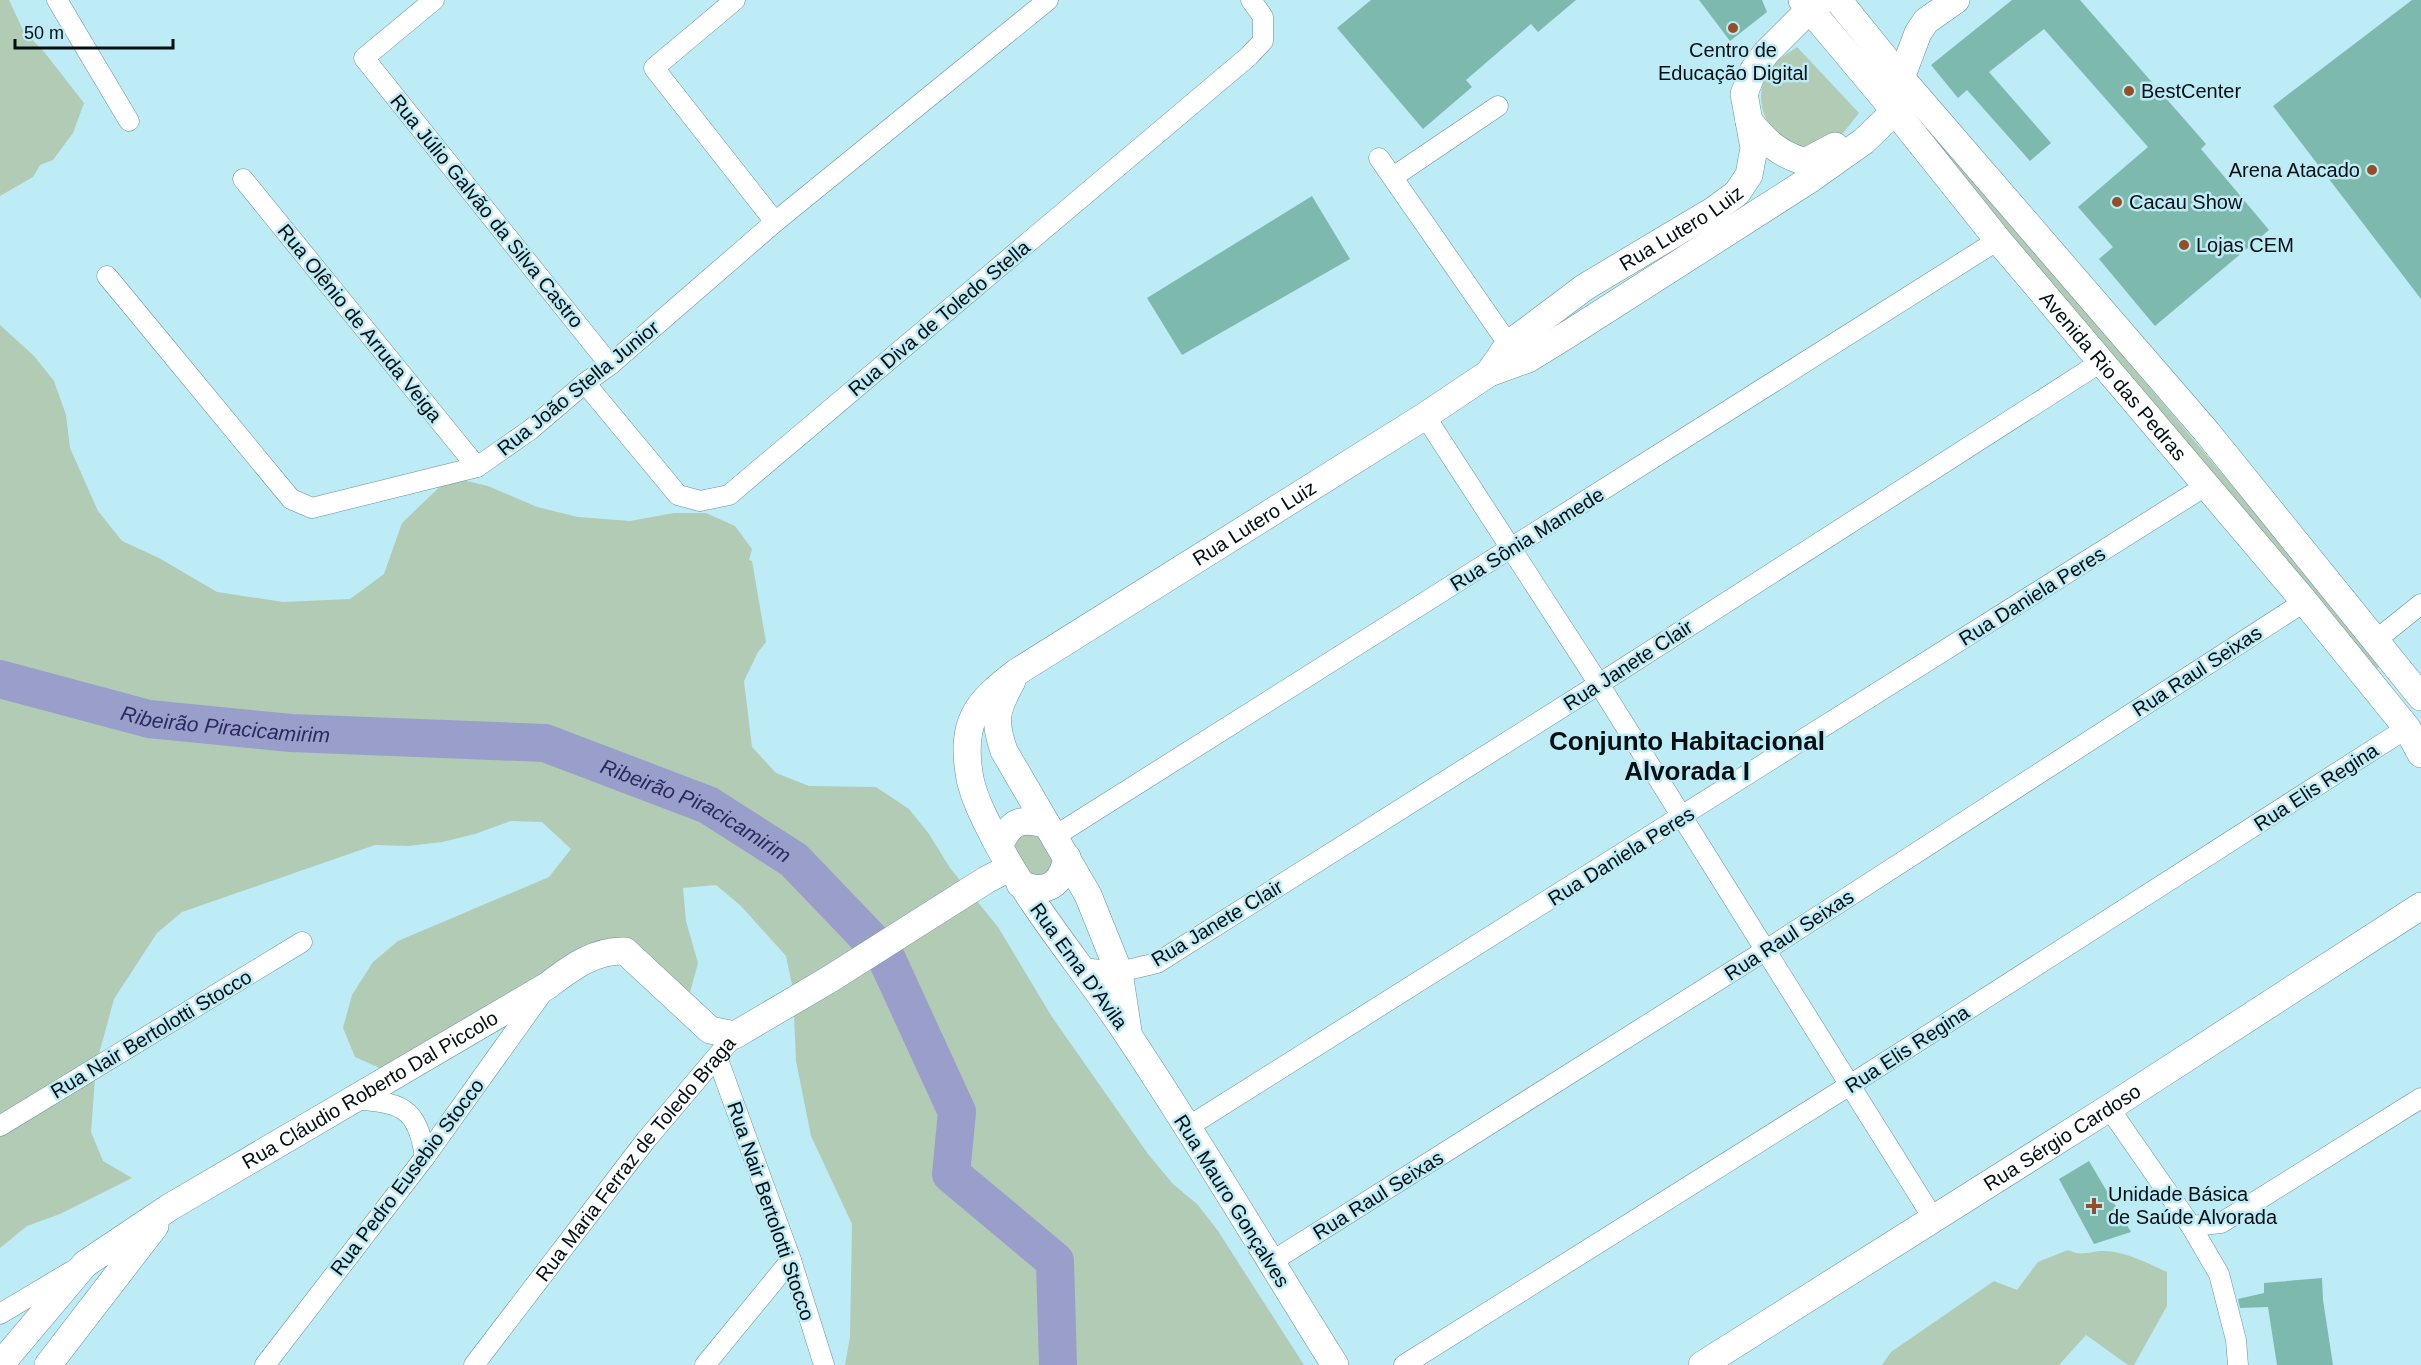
<svg xmlns="http://www.w3.org/2000/svg" width="2421" height="1365" font-family="Arial,sans-serif">
	<style>
		.green { fill: #b2cbb4 }
		.lines { fill: none; stroke-linecap: round; stroke-linejoin: round }
		.river { stroke: #9a9eca; stroke-width: 38 }
		.building { fill: #7eb9ae }
		.street-casing { stroke: #66919b; stroke-width: 21 }
		.secondary-casing { stroke: #66919b; stroke-width: 28 }
		.street { stroke: #fff; stroke-width: 20 }
		.secondary { stroke: #fff; stroke-width: 27 }
		.poi-dot { fill: #954e28; stroke: #bdebf6; stroke-width: 2 }
		.labels { text-anchor: middle; dominant-baseline: central; stroke-width: 5; stroke-linejoin: round; paint-order: stroke }
		.poi-label { font-size: 20px; fill: #010f13; stroke: #bdebf6; text-anchor: start }
		.street-label { font-size: 20px; fill: #010f13; stroke: #bdebf6 }
		.water-label { font-size: 21px; font-style: italic; fill: #2a295f; stroke: #bdebf6 }
		.district-label { font-size: 26px; font-weight: bold; fill: #010f13; stroke: #bdebf6 }
	</style>
	<rect width="100%" height="100%" fill="#bdebf6"/>
	<path class="green" d="M0,0H9L23,30L45,53L84,103L73,133L53,160L40,165L33,177L0,196Z
		M1797,47L1859,113C1851,122 1842,137 1831,144C1790,171 1735,105 1775,64C1781,57 1790,52 1797,47Z
		M1925,121L2315,584L2380,666L2374,671L1919,125Z
		M0,325L34,356L54,381L66,415L70,448L98,511L122,541L159,558L217,592L283,602L350,599L384,574L402,523L450,477L488,486L537,507L578,517L630,521L674,513H706L735,526L752,549L749,560L752,561L766,642L758,652L744,681L752,747L776,773L809,786L876,787L909,809L929,834L950,868L998,927L1052,1017L1148,1154L1173,1184L1198,1205L1218,1231L1304,1365H845L850,1337L852,1224L811,1136L796,1061L793,990L786,956L741,906L716,885L683,888L686,921L698,963L689,996L631,966L598,957L384,1070L355,1057L343,1028L352,995L373,962L398,941L549,877L571,849L542,822L511,821L475,834L442,842L408,846L375,845L182,912L157,933L114,999L96,1065L91,1132L103,1161L132,1178L60,1214L27,1226L0,1248Z
		M1023,832L1038,835L1056,862L1052,876L1029,877L1013,848Z
		M2068,1250C2082,1257 2089,1251 2104,1251C2125,1251 2149,1264 2167,1272V1306L2134,1365H2128L2086,1335L2059,1365H1882L1891,1352L1994,1281L2017,1290L2038,1262Z"/>
	<g class="lines">
		<path class="river" id="s1" d="M0,679L149,719L291,733L545,743L708,805L794,860L885,955L957,1112L951,1174L1055,1261L1058,1365"/>
	</g>
	<path class="building" d="M1371,0H1576L1538,32L1531,24L1466,80L1472,87L1423,129L1337,28Z
		M1699,0H1762L1767,12L1730,41Z
		M2012,0H2080L2206,144L2201,149L2269,230L2155,326L2099,259L2113,247L2078,207L2148,147L2044,29L1989,72L2051,143L2030,161L1967,90L1958,98L1931,65Z
		M2412,0H2421V299L2273,106Z
		M1312,196L1350,259L1182,355L1147,298Z
		M2089,1161L2131,1232L2094,1244L2059,1179Z
		M2322,1278L2323,1300L2333,1365H2277L2268,1307L2240,1308L2238,1299L2264,1293V1283Z"/>
	<g class="lines">
		<defs>
			<g id="street">
				<path d="M57,0L129,121"/>
				<path d="M434,0L364,58L610,365"/>
				<path d="M735,0L654,68L775,222"/>
				<path d="M1379,158L1516,355"/>
				<path d="M1393,177L1498,106"/>
				<path d="M243,179L477,467"/>
				<path d="M107,276L291,499L312,508L477,467L530,430L585,383L610,365L775,222L1048,0"/>
				<path d="M585,383L678,495L700,501L729,495L1249,56L1263,41V17L1251,0"/>
				<path d="M1425,416L1599,684L1933,1218"/>
				<path d="M2376,640L2421,604"/>
				<path d="M1055,836L1998,240"/>
				<path d="M1082,968L1119,972L1157,963L1599,684L2101,362"/>
				<path d="M717,1057L791,1260L824,1365"/>
				<path d="M353,1099C400,1103 417,1105 425,1157"/>
				<path d="M2109,1108L2191,1226L2219,1274L2236,1340L2238,1365"/>
				<path d="M0,1126L302,942"/>
				<path d="M1186,1128L2207,485"/>
				<path d="M2191,1226L2221,1223L2421,1098"/>
				<path d="M1271,1262L1766,950L2304,602"/>
				<path d="M0,1314L72,1271"/>
				<path d="M265,1365L425,1157L543,992"/>
				<path id="s2" d="M474,1365L646,1140L735,1035"/>
				<path d="M705,1365L791,1260"/>
				<path d="M1404,1365L1850,1085L2407,728"/>
			</g>
			<g id="secondary">
				<path id="s3" d="M1802,0L1895,111L1998,240L2300,596L2407,728L2421,754"/>
				<path d="M1838,0L1901,78L2206,431L2421,697"/>
				<path d="M1749,121C1767,143 1778,153 1805,162L1835,146"/>
				<path id="s4" d="M1489,373L1509,344L1585,287L1714,210L1737,193L1749,175L1754,148L1744,94L1753,71L1766,53L1809,10L1823,0"/>
				<path d="M1012,681C996,710 993,719 1004,751L1088,895L1119,972L1128,1031"/>
				<path d="M999,846C1011,821 1020,817 1047,825"/>
				<path d="M1020,884C1047,895 1062,885 1067,857"/>
				<path id="s5" d="M0,1365L85,1264L170,1207L547,986C571,968 594,950 625,951L710,1030L735,1035L830,979L986,880L1009,868"/>
				<path d="M48,1365L155,1226"/>
				<path id="s6" d="M1335,1365C1266,1255 1200,1143 1128,1035C1085,970 1033,910 996,841C986,821 975,801 970,779C960,722 975,704 1017,672L1425,416L1489,373L1528,359L1570,333L1809,180L1864,141L1895,111L1901,78L1918,33L1926,21L1956,0"/>
				<path id="s7" d="M1702,1365L2109,1108L2421,906"/>
			</g>
		</defs>
		<use href="#street" class="street-casing"/>
		<use href="#secondary" class="secondary-casing"/>
		<use href="#street" class="street"/>
		<use href="#secondary" class="secondary"/>
	</g>
	<g class="poi-dot">
		<circle cx="1733" cy="28" r="6"/>
		<circle cx="2129" cy="91" r="6"/>
		<circle cx="2372" cy="170" r="6"/>
		<circle cx="2117" cy="202" r="6"/>
		<circle cx="2184" cy="245" r="6"/>
		<path d="M2091 1197h6v6h6v6h-6v6h-6v-6h-6v-6h6z"/>
	</g>
	<g class="labels">
		<g class="poi-label">
			<text x="1733" y="50" text-anchor="middle">Centro de<tspan x="1733" dy="23">Educação Digital</tspan></text>
			<text x="2141" y="91">BestCenter</text>
			<text x="2360" y="170" text-anchor="end">Arena Atacado</text>
			<text x="2129" y="202">Cacau Show</text>
			<text x="2196" y="245">Lojas CEM</text>
			<text x="2108" y="1194">Unidade Básica<tspan x="2108" dy="23">de Saúde Alvorada</tspan></text>
		</g>
		<g class="street-label">
			<text transform="translate(487 211) rotate(51)">Rua Júlio Galvão da Silva Castro</text>
			<text stroke="none"><textPath href="#s4" startOffset="243">Rua Lutero Luiz</textPath></text>
			<text transform="translate(939 318) rotate(-40)">Rua Diva de Toledo Stella</text>
			<text transform="translate(360 323) rotate(51)">Rua Olênio de Arruda Veiga</text>
			<text stroke="none"><textPath href="#s3" startOffset="488">Avenida Rio das Pedras</textPath></text>
			<text transform="translate(578 388) rotate(-39)">Rua João Stella Junior</text>
			<text stroke="none"><textPath href="#s6" startOffset="1098">Rua Lutero Luiz</textPath></text>
			<text transform="translate(1527 539) rotate(-32)">Rua Sônia Mamede</text>
			<text transform="translate(2032 596) rotate(-32)">Rua Daniela Peres</text>
			<text transform="translate(1628 665) rotate(-33)">Rua Janete Clair</text>
			<text transform="translate(2197 671) rotate(-33)">Rua Raul Seixas</text>
			<text transform="translate(2316 787) rotate(-33)">Rua Elis Regina</text>
			<text transform="translate(1621 856) rotate(-32)">Rua Daniela Peres</text>
			<text transform="translate(1217 923) rotate(-31)">Rua Janete Clair</text>
			<text transform="translate(1789 935) rotate(-33)">Rua Raul Seixas</text>
			<text transform="translate(1079 966) rotate(54)">Rua Ema D'Avila</text>
			<text transform="translate(151 1034) rotate(-31)">Rua Nair Bertolotti Stocco</text>
			<text transform="translate(1907 1049) rotate(-33)">Rua Elis Regina</text>
			<text stroke="none"><textPath href="#s5" startOffset="466">Rua Cláudio Roberto Dal Piccolo</textPath></text>
			<text stroke="none"><textPath href="#s7" startOffset="426">Rua Sérgio Cardoso</textPath></text>
			<text stroke="none"><textPath href="#s2" startOffset="262">Rua Maria Ferraz de Toledo Braga</textPath></text>
			<text transform="translate(407 1177) rotate(-53)">Rua Pedro Eusebio Stocco</text>
			<text transform="translate(1378 1195) rotate(-32)">Rua Raul Seixas</text>
			<text transform="translate(1232 1201) rotate(58)">Rua Mauro Gonçalves</text>
			<text transform="translate(771 1211) rotate(71)">Rua Nair Bertolotti Stocco</text>
		</g>
		<g class="water-label">
			<text stroke="none"><textPath href="#s1" startOffset="231">Ribeirão Piracicamirim</textPath></text>
			<text stroke="none"><textPath href="#s1" startOffset="717">Ribeirão Piracicamirim</textPath></text>
		</g>
		<g class="district-label">
			<text x="1687" y="741">Conjunto Habitacional<tspan x="1687" dy="30">Alvorada I</tspan></text>
		</g>
	</g>
	<path d="M15 39v9h158v-9" fill="none" stroke="#010f13" stroke-width="3"/>
	<text x="24" y="39" font-size="18" fill="#010f13" stroke="#bdebf6" stroke-width="4.5" paint-order="stroke">50 m</text>
</svg>
